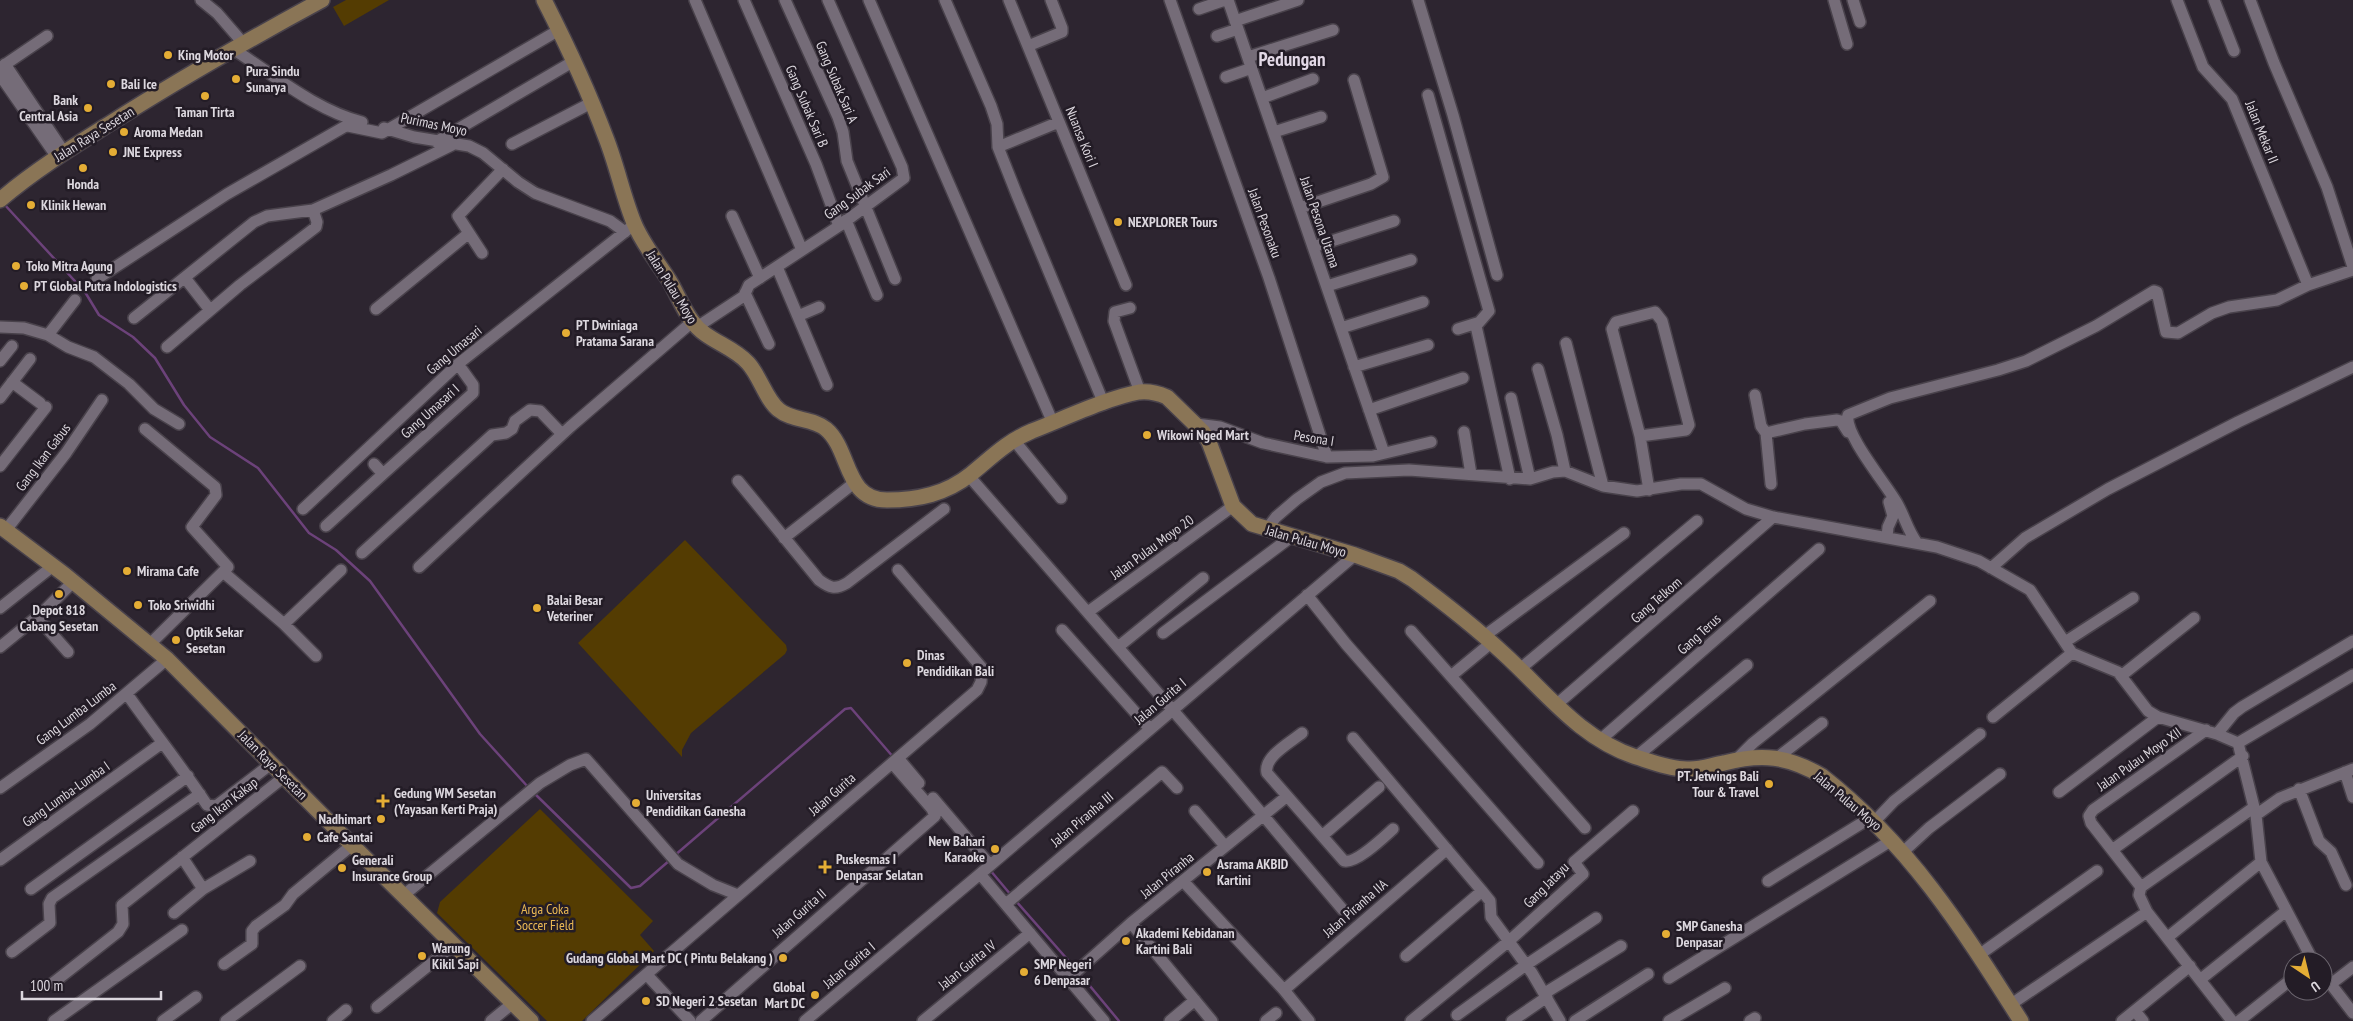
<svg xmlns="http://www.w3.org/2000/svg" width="2353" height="1021" font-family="'PT Sans Narrow',sans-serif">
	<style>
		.green { fill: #543c02 }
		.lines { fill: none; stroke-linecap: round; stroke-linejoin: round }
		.stream { stroke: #6c427a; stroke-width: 2.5 }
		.street-casing { stroke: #49424b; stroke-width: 14 }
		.secondary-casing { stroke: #49424b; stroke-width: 18 }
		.street { stroke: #756c78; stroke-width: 11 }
		.secondary { stroke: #8a7556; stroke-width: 15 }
		.poi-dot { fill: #e4ad35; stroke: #231c26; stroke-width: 2 }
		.labels { text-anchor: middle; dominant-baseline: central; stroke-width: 5; stroke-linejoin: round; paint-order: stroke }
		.poi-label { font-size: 14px; font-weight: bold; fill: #dcd7de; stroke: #231c26; text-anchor: start }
		.street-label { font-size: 14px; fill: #dcd7de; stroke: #231c26 }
		.park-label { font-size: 14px; fill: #ebb954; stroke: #231c26 }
		.district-label { font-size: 19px; font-weight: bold; fill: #e3d9e7; stroke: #231c26 }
	</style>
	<rect width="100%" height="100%" fill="#2d2530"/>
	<path class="green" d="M346,0H389L344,26L333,7Z
		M685,540L786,645L787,650L785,654L691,733L682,750V757L578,643Z
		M540,809L653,921L640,935L654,951L582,1021H547L437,913L440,902Z"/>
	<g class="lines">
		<path class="stream" d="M4,204L85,292L99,315L133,337L155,358L184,405L210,437L258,468L309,533L336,550L370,581L480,734L528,787
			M534,793L631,888L640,886L670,860
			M674,856L845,709L851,708L894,758
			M990,870L1011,895
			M1016,901L1075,968
			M1080,974L1119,1021"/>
		<defs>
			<path id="street" d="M201,0L217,13L243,43
				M695,0L802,250
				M744,0L816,164L839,226
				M785,0L838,117L843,132L847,161L895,279
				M869,0L1053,423
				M945,0L991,106L997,124L998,147L1017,195L1104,404
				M1009,0L1126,285
				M1170,0L1269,278L1327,457
				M1228,0L1384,453
				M1418,0L1453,115L1497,275
				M1834,0L1847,44
				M1853,0L1860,22
				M2177,0L2203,67L2232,99L2308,285
				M2214,0L2234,51
				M2250,0L2274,63L2327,187L2353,267
				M1199,9L1225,0
				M1235,21L1298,0
				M1217,36L1238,29
				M1028,46L1062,32V28L1051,0
				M233,49C274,75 315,110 362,122
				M1248,57L1333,30
				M5,64L64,152
				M0,68L47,36
				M0,75L57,157
				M1226,77L1252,68
				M1428,95L1489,311L1476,326L1510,479
				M1262,98L1313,79
				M384,128L414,137L469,146L483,153L518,182L535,193L610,221L625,232
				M1274,132L1321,117
				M436,142L574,61
				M512,144L593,102
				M998,147L1059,122
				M1300,208L1371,184L1383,177L1354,80
				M732,216L760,278
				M846,220L877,295
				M469,233L482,253
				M1313,247L1394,221
				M777,267L827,385
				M185,278L210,310
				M97,279L227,194L344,127L348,126L382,133L559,30
				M1327,286L1411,260
				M745,293L769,344
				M1130,308L1115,312L1114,321L1140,392
				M376,309L469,233L458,216L503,169
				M798,316L819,307
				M134,318L254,222L267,216L313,210L391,175L452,145
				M0,327L24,328L48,335L68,347L94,357L129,384L154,409L179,424
				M697,327L744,296L749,285L839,226L904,178L902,167L828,0
				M1341,328L1423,302
				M1458,329L1477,323
				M48,335L75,300
				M1566,343L1603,486
				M167,347L240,285L316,227L317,222L313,210
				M0,361L12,346
				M1354,367L1428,345
				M1538,369L1557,435L1565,471
				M12,382L40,403
				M1755,395L1761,426L1766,433L1771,484
				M0,398L30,359
				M1511,398L1530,479
				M1369,410L1463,378
				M1196,424L1220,427L1263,443L1327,457L1373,456L1431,442
				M145,429L215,487L216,495L192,527L228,567L150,644
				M1464,432L1471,474
				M1766,433L1805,424L1837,420L1841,421L1848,432
				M1640,436L1686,430L1689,425L1662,321L1655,312L1616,322L1612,329L1640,436L1649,490
				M1013,439L1061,498
				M374,464L383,474L473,393V385L458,364
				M0,466L46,407
				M969,476L1230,776L1343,910
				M738,481L819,580C830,588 835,590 847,583L944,509
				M303,509L458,364L631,227
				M326,526L383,474
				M6,530L66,453L102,400
				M1266,530L1276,517L1297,499L1321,482L1345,473L1409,470L1530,479L1553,472L1565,471L1603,486L1637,491L1681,484H1701L1746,509L1773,517L1937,547L1979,561L2030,590L2072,653L2118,672L2148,711L2158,717L2217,734L2238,743L2256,815L2261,862L2313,961
				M1887,537L1888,527L1893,516L1889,502
				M784,538L854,483
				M1917,543C1908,531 1905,518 1898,505C1888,486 1844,435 1848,415L1890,398L1998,370L2026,361L2096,326L2154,291L2157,292L2166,332L2178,333L2212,313L2229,307L2277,300L2308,285L2353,270
				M362,553L492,435L506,433L512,429L515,421L530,410L540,411L562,434
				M419,567L570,427L692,322
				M1991,568L2025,538L2108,489L2238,422L2353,367
				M223,572L284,624L316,656
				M1307,595L1346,644L1538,863
				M0,608L53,566
				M1088,612L1233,506
				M37,617L68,652
				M284,624L341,570
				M1062,630L1150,729
				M1411,631L1585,828
				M1163,633L1291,537
				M1483,637L1624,533
				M2065,642L2133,598
				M0,647L43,612L73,582
				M1118,647L1203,578
				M1520,669L1697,521
				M1451,676L1491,643
				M2121,676L2194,618
				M127,694C154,732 182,767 207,805L216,806L271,764
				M1556,705L1773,517
				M1993,717L2072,653
				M2206,730L2093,810L2089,816L2091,823L2141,887L2139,895L2147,912L2232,1021
				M1302,733C1291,742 1263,757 1267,773L1344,861C1356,864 1383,838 1393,829
				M2217,734L2234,713L2242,707L2353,641
				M1353,738L1482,891L1490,901L1491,917L1532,973L1560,1021
				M1599,741L1819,549
				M2238,743L2353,675
				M1636,757L1747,665
				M898,758L919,783
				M1777,758L1822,723
				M1736,760L1753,743L1930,601
				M2345,772L2353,797
				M0,788L90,724L167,659
				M2299,789L2319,841L2331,852L2346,885
				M2059,792L2158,717
				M933,798L990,865
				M1195,811L1225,846
				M2256,815L2280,798L2353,769
				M1874,822L1894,801L1980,734
				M1322,836L1379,787
				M2112,850L2243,756
				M1903,852L1929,828L2000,774
				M182,857L203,889
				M0,860L162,743
				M1183,881L1284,990L1309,1021
				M1768,881L1870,818
				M2141,887L2253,808
				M31,889L188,776
				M404,895L540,783L570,765L586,759L678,864L713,885L738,895
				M1006,904L1162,772L1177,788
				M174,913L203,889L250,861
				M1131,923L1212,1021
				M2168,937L2261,862
				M12,952L50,923L49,904L52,898L200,794
				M1979,955L2097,871
				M1406,956L1482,891
				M224,964L252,944V931L256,926L285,905L293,894L352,845
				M2323,974L2353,1013
				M647,975L690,1021
				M1669,978L1892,840
				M1068,979L1131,923L1286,797
				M2201,979L2286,911
				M53,983L118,932L123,924L122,905L284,777
				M2331,984L2353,967
				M1284,990L1447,849
				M1545,993L1621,946
				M2010,1005L2147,912
				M377,1007L454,945
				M2135,1011L2143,1021
				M1457,1015L1526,965L1596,918
				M54,1021L182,930
				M163,1021L196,997
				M226,1021L300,966
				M333,1021L346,1010
				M491,1021L513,1003
				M592,1021L977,690L981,682L982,668L898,570
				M701,1021L935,816L932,809L892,763
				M805,1021L980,874
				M923,1021L1030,933
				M1104,1021L980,874L1355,555
				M1170,1021L1195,1000
				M1266,1021L1276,1013
				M1411,1021L1509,941L1583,874L1574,862L1633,811
				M1512,1021L1547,997
				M1575,1021L1648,974
				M1669,1021L1725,988
				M1750,1021L1755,1018
				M2122,1021L2190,966
				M2239,1021L2293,978"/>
			<path id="secondary" d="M544,0C567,45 588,90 606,138C617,166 623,196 634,223C642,243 657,261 669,280C677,293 682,308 692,321C706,341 732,345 748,363C760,376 766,400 779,410C792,421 813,418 826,429C851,450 844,500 887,500C918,500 946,494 971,474C992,457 1006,442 1032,431C1063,419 1107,398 1139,392C1148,391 1158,393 1167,397L1203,432L1209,442L1233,506L1252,524L1355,555L1399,571L1412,579C1443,602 1475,627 1503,653C1546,692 1579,738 1636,757C1652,762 1670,769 1687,769C1700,770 1712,765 1724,763C1762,753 1788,756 1822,776C1910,845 1962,928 2021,1021
				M0,200C34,171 71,148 109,124C178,80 250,39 322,0
				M0,526L65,575L167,659L352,845L531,1021"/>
		</defs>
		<use href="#street" class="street-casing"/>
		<use href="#secondary" class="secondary-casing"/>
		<use href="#street" class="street"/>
		<use href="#secondary" class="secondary"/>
	</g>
	<g class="poi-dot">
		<circle cx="168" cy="55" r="5"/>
		<circle cx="236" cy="79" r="5"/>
		<circle cx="111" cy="84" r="5"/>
		<circle cx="205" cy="96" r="5"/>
		<circle cx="88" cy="108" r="5"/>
		<circle cx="124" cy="132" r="5"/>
		<circle cx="113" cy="152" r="5"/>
		<circle cx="83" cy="168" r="5"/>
		<circle cx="31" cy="205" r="5"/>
		<circle cx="1118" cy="222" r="5"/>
		<circle cx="16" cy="266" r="5"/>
		<circle cx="24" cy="286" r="5"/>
		<circle cx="566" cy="333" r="5"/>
		<circle cx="1147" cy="435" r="5"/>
		<circle cx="127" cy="571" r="5"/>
		<circle cx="59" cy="594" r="5"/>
		<circle cx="138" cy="605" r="5"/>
		<circle cx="537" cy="608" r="5"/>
		<circle cx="176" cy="640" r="5"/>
		<circle cx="907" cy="663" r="5"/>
		<circle cx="1769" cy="784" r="5"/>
		<path d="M380.5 793.5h5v5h5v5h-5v5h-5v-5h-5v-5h5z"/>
		<circle cx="636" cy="803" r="5"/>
		<circle cx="381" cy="819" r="5"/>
		<circle cx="307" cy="837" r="5"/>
		<circle cx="995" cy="849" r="5"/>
		<path d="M822.5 859.5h5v5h5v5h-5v5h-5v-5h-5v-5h5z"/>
		<circle cx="342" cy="868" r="5"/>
		<circle cx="1207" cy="872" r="5"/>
		<circle cx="1666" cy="934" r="5"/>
		<circle cx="1126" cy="941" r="5"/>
		<circle cx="422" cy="956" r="5"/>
		<circle cx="783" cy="958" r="5"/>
		<circle cx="1024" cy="972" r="5"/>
		<circle cx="815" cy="995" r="5"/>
		<circle cx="646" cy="1001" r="5"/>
	</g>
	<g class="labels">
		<g class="poi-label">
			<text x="178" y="55">King Motor</text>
			<text x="246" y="71">Pura Sindu<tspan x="246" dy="16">Sunarya</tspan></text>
			<text x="121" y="84">Bali Ice</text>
			<text x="78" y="100" text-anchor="end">Bank<tspan x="78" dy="16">Central Asia</tspan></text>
			<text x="205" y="112" text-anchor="middle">Taman Tirta</text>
			<text x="134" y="132">Aroma Medan</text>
			<text x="123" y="152">JNE Express</text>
			<text x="83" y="184" text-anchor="middle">Honda</text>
			<text x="41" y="205">Klinik Hewan</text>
			<text x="1128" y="222">NEXPLORER Tours</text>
			<text x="26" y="266">Toko Mitra Agung</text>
			<text x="34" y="286">PT Global Putra Indologistics</text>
			<text x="576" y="325">PT Dwiniaga<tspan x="576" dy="16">Pratama Sarana</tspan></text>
			<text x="1157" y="435">Wikowi Nged Mart</text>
			<text x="137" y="571">Mirama Cafe</text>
			<text x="547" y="600">Balai Besar<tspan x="547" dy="16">Veteriner</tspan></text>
			<text x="148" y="605">Toko Sriwidhi</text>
			<text x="59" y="610" text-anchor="middle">Depot 818<tspan x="59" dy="16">Cabang Sesetan</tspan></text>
			<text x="186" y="632">Optik Sekar<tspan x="186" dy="16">Sesetan</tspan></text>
			<text x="917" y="655">Dinas<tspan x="917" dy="16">Pendidikan Bali</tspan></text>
			<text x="1759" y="776" text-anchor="end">PT. Jetwings Bali<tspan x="1759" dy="16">Tour &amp; Travel</tspan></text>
			<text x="394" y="793">Gedung WM Sesetan<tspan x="394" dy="16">(Yayasan Kerti Praja)</tspan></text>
			<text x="646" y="795">Universitas<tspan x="646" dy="16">Pendidikan Ganesha</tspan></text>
			<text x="371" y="819" text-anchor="end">Nadhimart</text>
			<text x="317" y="837">Cafe Santai</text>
			<text x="985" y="841" text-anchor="end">New Bahari<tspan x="985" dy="16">Karaoke</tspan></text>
			<text x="836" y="859">Puskesmas I<tspan x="836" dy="16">Denpasar Selatan</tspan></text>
			<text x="352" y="860">Generali<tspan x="352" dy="16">Insurance Group</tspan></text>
			<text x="1217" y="864">Asrama AKBID<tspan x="1217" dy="16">Kartini</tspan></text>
			<text x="1676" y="926">SMP Ganesha<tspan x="1676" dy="16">Denpasar</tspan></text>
			<text x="1136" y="933">Akademi Kebidanan<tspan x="1136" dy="16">Kartini Bali</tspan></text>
			<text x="432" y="948">Warung<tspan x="432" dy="16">Kikil Sapi</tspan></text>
			<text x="773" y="958" text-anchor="end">Gudang Global Mart DC ( Pintu Belakang )</text>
			<text x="1034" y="964">SMP Negeri<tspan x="1034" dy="16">6 Denpasar</tspan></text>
			<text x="805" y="987" text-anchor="end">Global<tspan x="805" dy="16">Mart DC</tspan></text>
			<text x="656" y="1001">SD Negeri 2 Sesetan</text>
		</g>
		<g class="street-label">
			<text transform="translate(837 82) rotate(67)">Gang Subak Sari A</text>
			<text transform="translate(807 106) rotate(67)">Gang Subak Sari B</text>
			<text transform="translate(434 124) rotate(12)">Purimas Moyo</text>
			<text transform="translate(2262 132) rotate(68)">Jalan Mekar II</text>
			<text transform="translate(94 134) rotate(-32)">Jalan Raya Sesetan</text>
			<text transform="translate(1082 137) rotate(68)">Nuansa Kori I</text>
			<text transform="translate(857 193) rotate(-36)">Gang Subak Sari</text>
			<text transform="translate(1320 222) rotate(71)">Jalan Pesona Utama</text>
			<text transform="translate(1265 223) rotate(70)">Jalan Pesonaku</text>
			<text transform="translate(672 287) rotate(58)">Jalan Pulau Moyo</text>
			<text transform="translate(454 350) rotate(-40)">Gang Umasari</text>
			<text transform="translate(430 411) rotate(-42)">Gang Umasari I</text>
			<text transform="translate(1314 438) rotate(9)">Pesona I</text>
			<text transform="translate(43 457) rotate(-53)">Gang Ikan Gabus</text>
			<text transform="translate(1306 541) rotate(16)">Jalan Pulau Moyo</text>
			<text transform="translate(1152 547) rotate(-36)">Jalan Pulau Moyo 20</text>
			<text transform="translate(1656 600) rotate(-41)">Gang Telkom</text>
			<text transform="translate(1699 634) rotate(-42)">Gang Terus</text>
			<text transform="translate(1160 701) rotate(-40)">Jalan Gurita I</text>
			<text transform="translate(76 713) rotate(-37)">Gang Lumba Lumba</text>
			<text transform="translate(2139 759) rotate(-35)">Jalan Pulau Moyo XII</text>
			<text transform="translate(273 765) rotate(45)">Jalan Raya Sesetan</text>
			<text transform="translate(66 794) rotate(-35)">Gang Lumba-Lumba I</text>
			<text transform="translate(832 794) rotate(-41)">Jalan Gurita</text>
			<text transform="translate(1848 801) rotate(40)">Jalan Pulau Moyo</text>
			<text transform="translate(224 805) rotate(-38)">Gang Ikan Kakap</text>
			<text transform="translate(1082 819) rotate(-40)">Jalan Piranha III</text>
			<text transform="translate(1167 875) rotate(-39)">Jalan Piranha</text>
			<text transform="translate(1546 885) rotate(-45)">Gang Jatayu</text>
			<text transform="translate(1355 908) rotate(-41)">Jalan Piranha IIA</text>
			<text transform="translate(799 913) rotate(-41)">Jalan Gurita II</text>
			<text transform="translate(849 965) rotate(-40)">Jalan Gurita I</text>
			<text transform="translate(967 965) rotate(-39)">Jalan Gurita IV</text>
		</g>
		<g class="park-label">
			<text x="545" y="909">Arga Coka<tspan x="545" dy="16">Soccer Field</tspan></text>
		</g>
		<g class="district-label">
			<text x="1292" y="59">Pedungan</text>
		</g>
	</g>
	<g transform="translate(2308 976) rotate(145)"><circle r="24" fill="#231c26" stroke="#6d6770"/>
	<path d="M0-4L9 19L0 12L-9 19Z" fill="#e4ad35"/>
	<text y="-8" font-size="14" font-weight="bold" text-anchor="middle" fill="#dcd7de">U</text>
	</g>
	<path d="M22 991v8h139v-8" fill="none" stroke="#dcd7de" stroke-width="2.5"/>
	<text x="30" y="991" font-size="15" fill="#dcd7de" stroke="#231c26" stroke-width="4" paint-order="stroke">100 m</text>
</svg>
